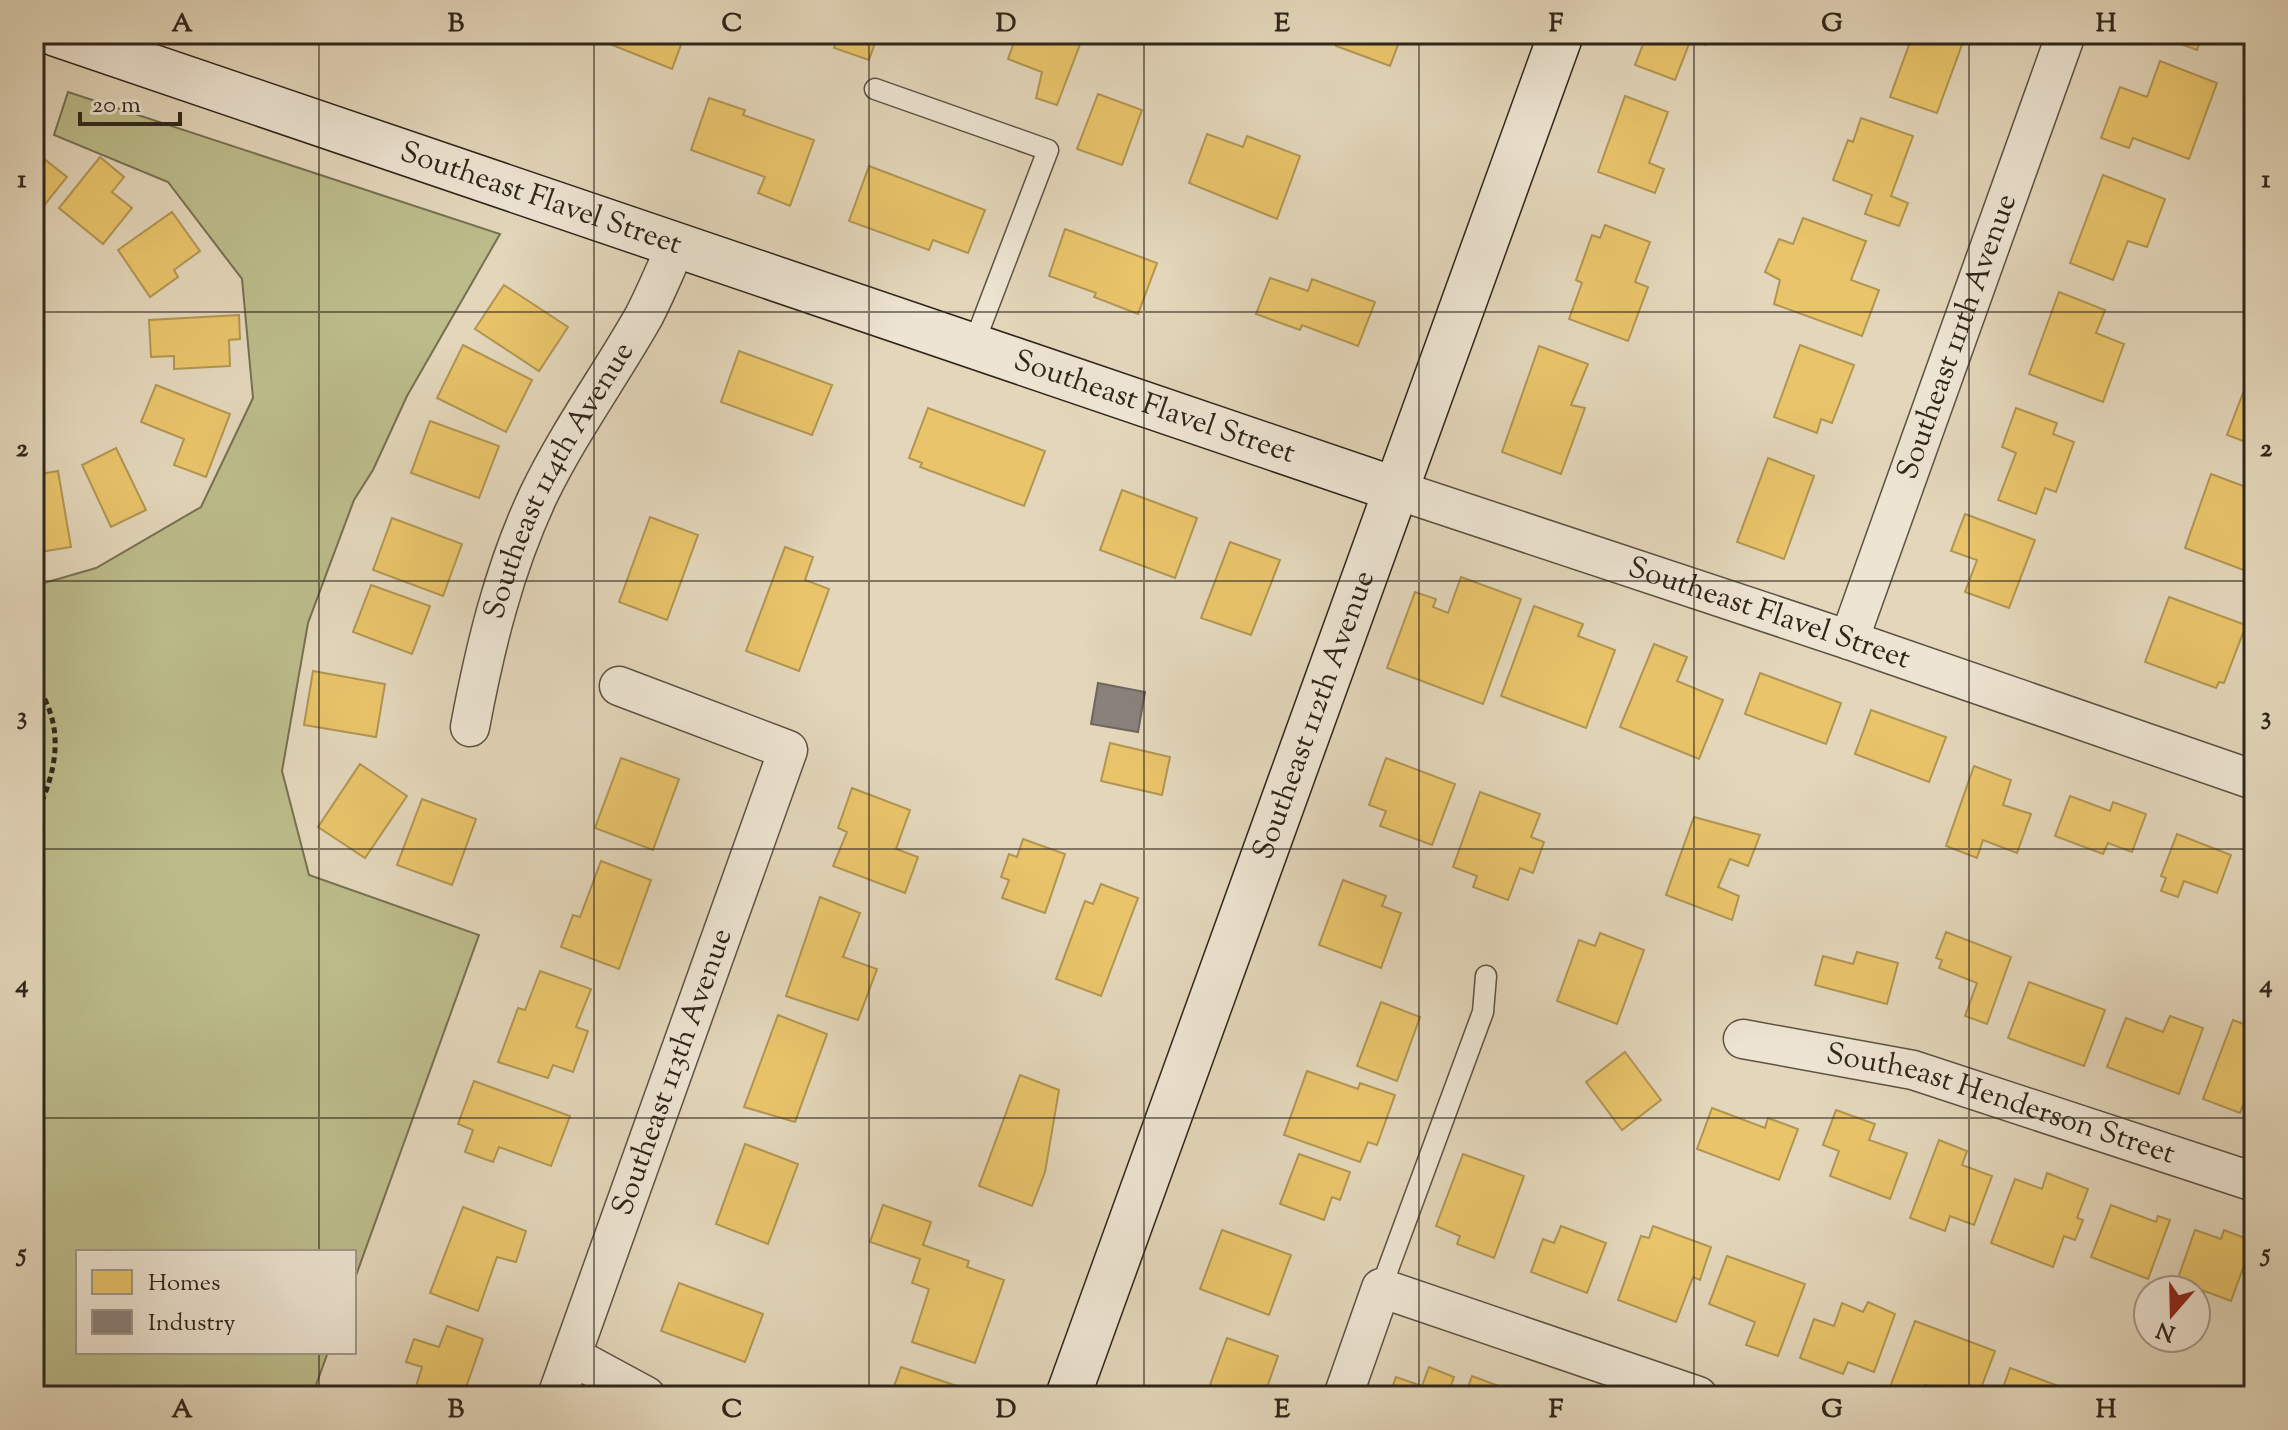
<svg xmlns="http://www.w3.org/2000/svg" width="2288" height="1430" font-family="'Sorts Mill Goudy',serif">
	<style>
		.green { fill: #bcbb8a; stroke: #767052; stroke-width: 2 }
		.homes { fill: #e9c46a; stroke: #b19552; stroke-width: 2 }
		.industry { fill: #8a817c; stroke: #6f665f; stroke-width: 2 }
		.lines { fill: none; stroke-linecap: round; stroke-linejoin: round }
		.lane-casing { stroke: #5c5243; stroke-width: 23 }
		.street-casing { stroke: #5c5243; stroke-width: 41 }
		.secondary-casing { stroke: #2f261b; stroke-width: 47 }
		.path { stroke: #2f261b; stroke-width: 5; stroke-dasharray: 6 4; stroke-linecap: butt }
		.lane { stroke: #ede4d2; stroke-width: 20 }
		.street { stroke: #ede4d2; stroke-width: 38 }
		.secondary { stroke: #ede4d2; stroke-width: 44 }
		.grid { fill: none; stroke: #2f261b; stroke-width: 2; stroke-opacity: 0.55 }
		.labels { text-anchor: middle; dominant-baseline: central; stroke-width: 8; stroke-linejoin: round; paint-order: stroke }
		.street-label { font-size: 30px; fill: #2f261b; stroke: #ede4d2 }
		.neatline { fill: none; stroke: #2f261b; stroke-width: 3 }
		.grid-label { font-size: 26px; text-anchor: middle; font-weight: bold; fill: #2f261b }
	</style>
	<rect width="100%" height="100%" fill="#e3d6ba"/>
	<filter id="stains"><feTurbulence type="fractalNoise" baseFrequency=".0025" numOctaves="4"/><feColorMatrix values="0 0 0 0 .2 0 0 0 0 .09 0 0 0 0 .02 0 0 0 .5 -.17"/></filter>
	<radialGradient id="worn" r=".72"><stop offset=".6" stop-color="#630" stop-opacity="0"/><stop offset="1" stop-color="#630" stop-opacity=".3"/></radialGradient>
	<path class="green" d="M68,92L500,234L407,396L373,470L354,500L308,623L282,771L309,875L479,935L354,1281V1252H78V1352H328L312,1396H34V598L37,585L96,568L201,507L253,398L242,279L168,182L54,135Z"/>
	<path class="homes" d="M585,34H685L672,69Z
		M839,34H878L869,60L834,48Z
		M1017,34H1067L1082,39L1057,105L1036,98L1042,72L1008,59Z
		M1341,34H1402L1390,66L1336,46Z
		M1647,34H1709L1705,45L1691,39L1675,80L1635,65Z
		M1913,34H1949L1964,39L1937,113L1890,97Z
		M2154,34H2222L2219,42L2202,36L2197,50Z
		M2160,61L2217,83L2189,159L2133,138L2129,148L2101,138L2120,87L2147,97Z
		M1098,94L1142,110L1122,165L1077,149Z
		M1625,96L1668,112L1649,163L1664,169L1655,193L1598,172Z
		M709,98L745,110L743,115L814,140L790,206L758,193L765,177L691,150Z
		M1861,118L1913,136L1891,196L1908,203L1899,226L1865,214L1872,195L1833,180L1848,140L1853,142Z
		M1207,134L1243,147L1247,136L1300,156L1277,219L1189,183Z
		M34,151L67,177L34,218Z
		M100,157L124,177L112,192L132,208L103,244L59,208Z
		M869,166L985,210L968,253L933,240L929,250L849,221Z
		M2103,175L2165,199L2147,247L2128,241L2113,280L2070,263Z
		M172,212L200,251L174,270L178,277L150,297L118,250Z
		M1803,218L1866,241L1851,280L1879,290L1862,336L1774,304L1780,280L1765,272L1779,239L1793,244Z
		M1605,225L1650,242L1635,282L1648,287L1628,341L1569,319L1582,283L1576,280L1592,235L1600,238Z
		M1065,229L1157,263L1138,314L1094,297L1096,293L1049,276Z
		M1270,278L1308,291L1312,279L1375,302L1358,346L1302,325L1300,330L1256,314Z
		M504,285L568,327L539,371L475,329Z
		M2059,292L2105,310L2096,333L2124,344L2103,402L2029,374Z
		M239,315L240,339L229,340L230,366L174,369V356L151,357L149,320Z
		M463,345L532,380L506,432L437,398Z
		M1800,345L1854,365L1832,423L1821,419L1817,433L1774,417Z
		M1539,346L1588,364L1571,405L1585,408L1561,474L1502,452Z
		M739,351L832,385L812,435L721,402Z
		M2251,372L2254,373V445L2227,435Z
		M156,385L230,414L206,477L174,465L184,439L141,422Z
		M928,408L1045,451L1024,506L920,467L922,463L909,458Z
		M2016,408L2057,423L2053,434L2074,442L2056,492L2045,488L2036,514L1998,500L2016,453L2002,447Z
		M430,421L499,446L479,498L411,473Z
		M116,448L146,510L111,527L82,465Z
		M1768,458L1814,476L1784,559L1737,542Z
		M58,471L71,547L34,553V475Z
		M2211,474L2254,490V549L2246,571L2185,548Z
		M1122,490L1197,518L1175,578L1100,550Z
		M1965,514L2035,540L2009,608L1965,592L1977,560L1951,551Z
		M650,517L698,535L667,620L619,602Z
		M392,518L462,544L443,596L373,570Z
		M1230,542L1280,560L1251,635L1201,618Z
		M785,547L813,557L805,580L829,589L799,671L746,651Z
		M1461,577L1521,599L1483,704L1387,668L1415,592L1436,599L1433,607L1448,613Z
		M371,585L430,606L412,654L353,632Z
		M2169,597L2246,625L2224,683L2219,682L2216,688L2145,662Z
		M1534,606L1583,624L1578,636L1615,650L1586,728L1501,696Z
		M1654,644L1687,657L1677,681L1723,700L1699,759L1620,727Z
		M313,671L385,684L376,737L304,725Z
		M1760,673L1841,703L1826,744L1745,714Z
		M1871,710L1946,737L1929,782L1855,754Z
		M1110,743L1170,757L1162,795L1101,781Z
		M621,758L679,779L653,850L595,828Z
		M1386,758L1455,784L1432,845L1380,826L1386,811L1369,805Z
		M360,764L407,796L365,858L318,827Z
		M1974,766L2011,780L2003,805L2031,814L2017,853L1983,840L1977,858L1946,846Z
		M852,788L910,810L896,849L918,857L905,893L833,866L847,832L838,828Z
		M1480,792L1540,814L1531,837L1544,842L1533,873L1520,868L1508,900L1473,887L1477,876L1453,867Z
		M2070,796L2110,811L2113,802L2146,814L2132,852L2108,843L2103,854L2055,836Z
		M422,799L476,819L452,885L397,865Z
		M1694,817L1760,835L1748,866L1730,859L1718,887L1739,896L1732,920L1666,895Z
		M2177,834L2231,855L2217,893L2184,881L2178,897L2161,891L2166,878L2161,876Z
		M1023,839L1065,854L1045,913L1002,898L1009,880L1001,877L1009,854L1017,857Z
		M601,861L651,880L619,969L561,947L573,915L580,917Z
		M1343,880L1386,896L1382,906L1401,913L1381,968L1319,945Z
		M1101,884L1138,898L1101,996L1056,979L1085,901L1093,904Z
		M820,897L860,913L843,957L877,969L858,1020L786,996Z
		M1946,932L2011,957L1987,1024L1965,1016L1977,983L1939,968L1942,960L1936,958Z
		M1600,933L1644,950L1617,1024L1557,1001L1579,940L1595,946Z
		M1857,952L1898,963L1887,1004L1815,985L1823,956L1853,964Z
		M540,971L591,989L576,1027L588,1031L573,1072L553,1065L548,1078L498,1062L518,1008L525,1010Z
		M2029,982L2105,1010L2084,1066L2008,1038Z
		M1381,1002L1420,1017L1397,1081L1357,1066Z
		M778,1015L827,1034L795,1122L744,1107Z
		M2170,1016L2203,1028L2179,1094L2107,1067L2126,1018L2163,1032Z
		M2233,1020L2254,1028V1095L2248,1093L2240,1113L2203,1099Z
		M1625,1052L1661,1100L1622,1130L1586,1082Z
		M1307,1071L1358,1089L1360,1083L1395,1095L1377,1145L1368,1142L1360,1162L1284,1135Z
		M1020,1075L1059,1090L1045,1172L1032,1206L979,1186Z
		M474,1081L570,1116L551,1166L499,1147L493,1162L465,1152L473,1130L458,1124Z
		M1712,1108L1765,1128L1768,1118L1798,1129L1779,1180L1697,1149Z
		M1836,1110L1875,1124L1869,1140L1907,1153L1890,1199L1830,1176L1839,1151L1823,1145Z
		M1939,1140L1967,1151L1962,1165L1992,1176L1974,1225L1950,1216L1945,1231L1910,1218Z
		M745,1144L798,1164L768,1244L716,1224Z
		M1299,1154L1350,1172L1340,1200L1332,1197L1324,1220L1280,1204Z
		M1463,1154L1524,1176L1494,1258L1457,1244L1460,1236L1436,1226Z
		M2047,1173L2088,1189L2077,1218L2083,1220L2075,1240L2064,1236L2053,1267L1991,1243L2015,1179L2042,1189Z
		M883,1205L931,1222L923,1245L969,1261L967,1267L1004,1280L975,1363L912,1342L929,1289L912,1283L920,1259L870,1242Z
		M2111,1205L2156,1222L2158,1216L2170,1220L2148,1279L2091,1257Z
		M463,1207L526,1231L516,1262L497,1257L478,1311L430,1293Z
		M1561,1226L1606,1243L1587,1293L1531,1272L1543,1239L1554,1243Z
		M1653,1226L1711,1247L1700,1280L1693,1277L1676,1322L1618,1300L1641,1236L1649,1238Z
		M1222,1230L1291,1255L1269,1315L1200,1289Z
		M2195,1230L2221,1239L2224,1230L2253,1241L2231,1301L2177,1281Z
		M1727,1256L1805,1284L1778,1356L1746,1345L1755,1322L1709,1304Z
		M679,1283L763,1314L745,1362L661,1331Z
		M1868,1302L1895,1314L1874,1372L1848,1362L1843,1374L1800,1358L1814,1319L1834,1326L1842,1303L1863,1312Z
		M1915,1321L1995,1351L1978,1396H1954L1925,1385L1918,1396L1890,1387Z
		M447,1326L483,1339L463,1396H413L422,1367L406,1362L414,1339L439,1347Z
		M1227,1338L1278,1356L1264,1396H1239L1210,1385Z
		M901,1367L966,1389L963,1396H877L880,1387L892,1392Z
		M1429,1367L1454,1377L1447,1396H1389L1396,1377L1422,1386Z
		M2010,1368L2072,1391L2070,1396H2000Z
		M1472,1376L1525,1396H1465Z"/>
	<path class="industry" d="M1098,683L1145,692L1138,732L1091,724Z"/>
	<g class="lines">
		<defs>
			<path id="lane" d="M875,89L1048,150L973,346
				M1381,1288L1483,1012L1486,976"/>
			<g id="street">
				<path id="s1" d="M1397,490L1849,640L2254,780"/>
				<path id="s2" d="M1849,640L2066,34"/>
				<path id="s3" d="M470,727C485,647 504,568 539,494C569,432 610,376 644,316C656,293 666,268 677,244"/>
				<path id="s4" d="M1743,1039L1913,1070L2254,1182"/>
				<path d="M572,1356L646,1396"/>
				<path id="s5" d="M557,1396L788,750L619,686"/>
				<path d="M1343,1396L1381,1288L1698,1396"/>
			</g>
			<g id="secondary">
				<path id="s6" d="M56,34L1397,490"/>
				<path id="s7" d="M1068,1396L1561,34"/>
			</g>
		</defs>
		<use href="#lane" class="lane-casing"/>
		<use href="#street" class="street-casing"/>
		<use href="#secondary" class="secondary-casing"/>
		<path class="path" d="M34,682C67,726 57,773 34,818"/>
		<use href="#lane" class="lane"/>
		<use href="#street" class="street"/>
		<use href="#secondary" class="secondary"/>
	</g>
	<path class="grid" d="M319,34V1252M594,34V1396M869,34V1396M1144,34V1396M1419,34V1396M1694,34V1396M1969,34V1396M34,312H2254M34,581H2254M34,849H2254M34,1118H2254M319,1352V1396"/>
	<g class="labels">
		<g class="street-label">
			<text stroke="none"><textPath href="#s6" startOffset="512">Southeast Flavel Street</textPath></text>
			<text stroke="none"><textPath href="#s2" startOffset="322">Southeast 111th Avenue</textPath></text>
			<text stroke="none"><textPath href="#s6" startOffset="1160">Southeast Flavel Street</textPath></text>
			<text stroke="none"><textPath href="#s3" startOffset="264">Southeast 114th Avenue</textPath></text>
			<text stroke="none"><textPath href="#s1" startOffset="392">Southeast Flavel Street</textPath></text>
			<text stroke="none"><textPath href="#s7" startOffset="724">Southeast 112th Avenue</textPath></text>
			<text stroke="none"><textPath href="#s5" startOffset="344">Southeast 113th Avenue</textPath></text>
			<text stroke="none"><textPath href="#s4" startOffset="266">Southeast Henderson Street</textPath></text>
		</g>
	</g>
	<rect width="2288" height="1430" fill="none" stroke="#e3d6ba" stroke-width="88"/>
	<rect x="76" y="1250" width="280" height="104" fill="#ede4d2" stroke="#a19889" stroke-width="2"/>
	<rect x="92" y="1270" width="40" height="24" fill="#e9c46a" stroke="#a19889" stroke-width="2"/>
	<text x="148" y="1290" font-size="24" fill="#2f261b">Homes</text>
	<rect x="92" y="1310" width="40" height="24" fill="#8a817c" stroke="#a19889" stroke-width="2"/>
	<text x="148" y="1330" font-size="24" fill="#2f261b">Industry</text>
	<g transform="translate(2172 1314) rotate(200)"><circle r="38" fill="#ede4d2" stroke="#a19889" stroke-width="2"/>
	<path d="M0-6L14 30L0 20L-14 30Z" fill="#8f2418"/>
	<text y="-12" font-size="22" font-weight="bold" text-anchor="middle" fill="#2f261b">N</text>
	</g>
	<path d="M80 112v12h100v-12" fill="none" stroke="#2f261b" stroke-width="4"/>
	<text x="92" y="112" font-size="24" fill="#2f261b" stroke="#ede4d2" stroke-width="6" paint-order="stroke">20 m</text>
	<rect x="44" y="44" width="2200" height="1342" class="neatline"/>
	<g class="grid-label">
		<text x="182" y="31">A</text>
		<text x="456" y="31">B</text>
		<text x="732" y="31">C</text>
		<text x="1006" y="31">D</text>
		<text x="1282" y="31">E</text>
		<text x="1556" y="31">F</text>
		<text x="1832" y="31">G</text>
		<text x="2106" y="31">H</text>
		<text x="22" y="187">1</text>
		<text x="2266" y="187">1</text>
		<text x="22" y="456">2</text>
		<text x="2266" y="456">2</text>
		<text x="22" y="724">3</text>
		<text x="2266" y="724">3</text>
		<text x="22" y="992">4</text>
		<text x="2266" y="992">4</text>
		<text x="22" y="1261">5</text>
		<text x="2266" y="1261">5</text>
		<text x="182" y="1417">A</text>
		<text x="456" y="1417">B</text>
		<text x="732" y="1417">C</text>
		<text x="1006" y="1417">D</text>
		<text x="1282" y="1417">E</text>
		<text x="1556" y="1417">F</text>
		<text x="1832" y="1417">G</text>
		<text x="2106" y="1417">H</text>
	</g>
	<rect width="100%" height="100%" filter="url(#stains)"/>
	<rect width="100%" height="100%" fill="url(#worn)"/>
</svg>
